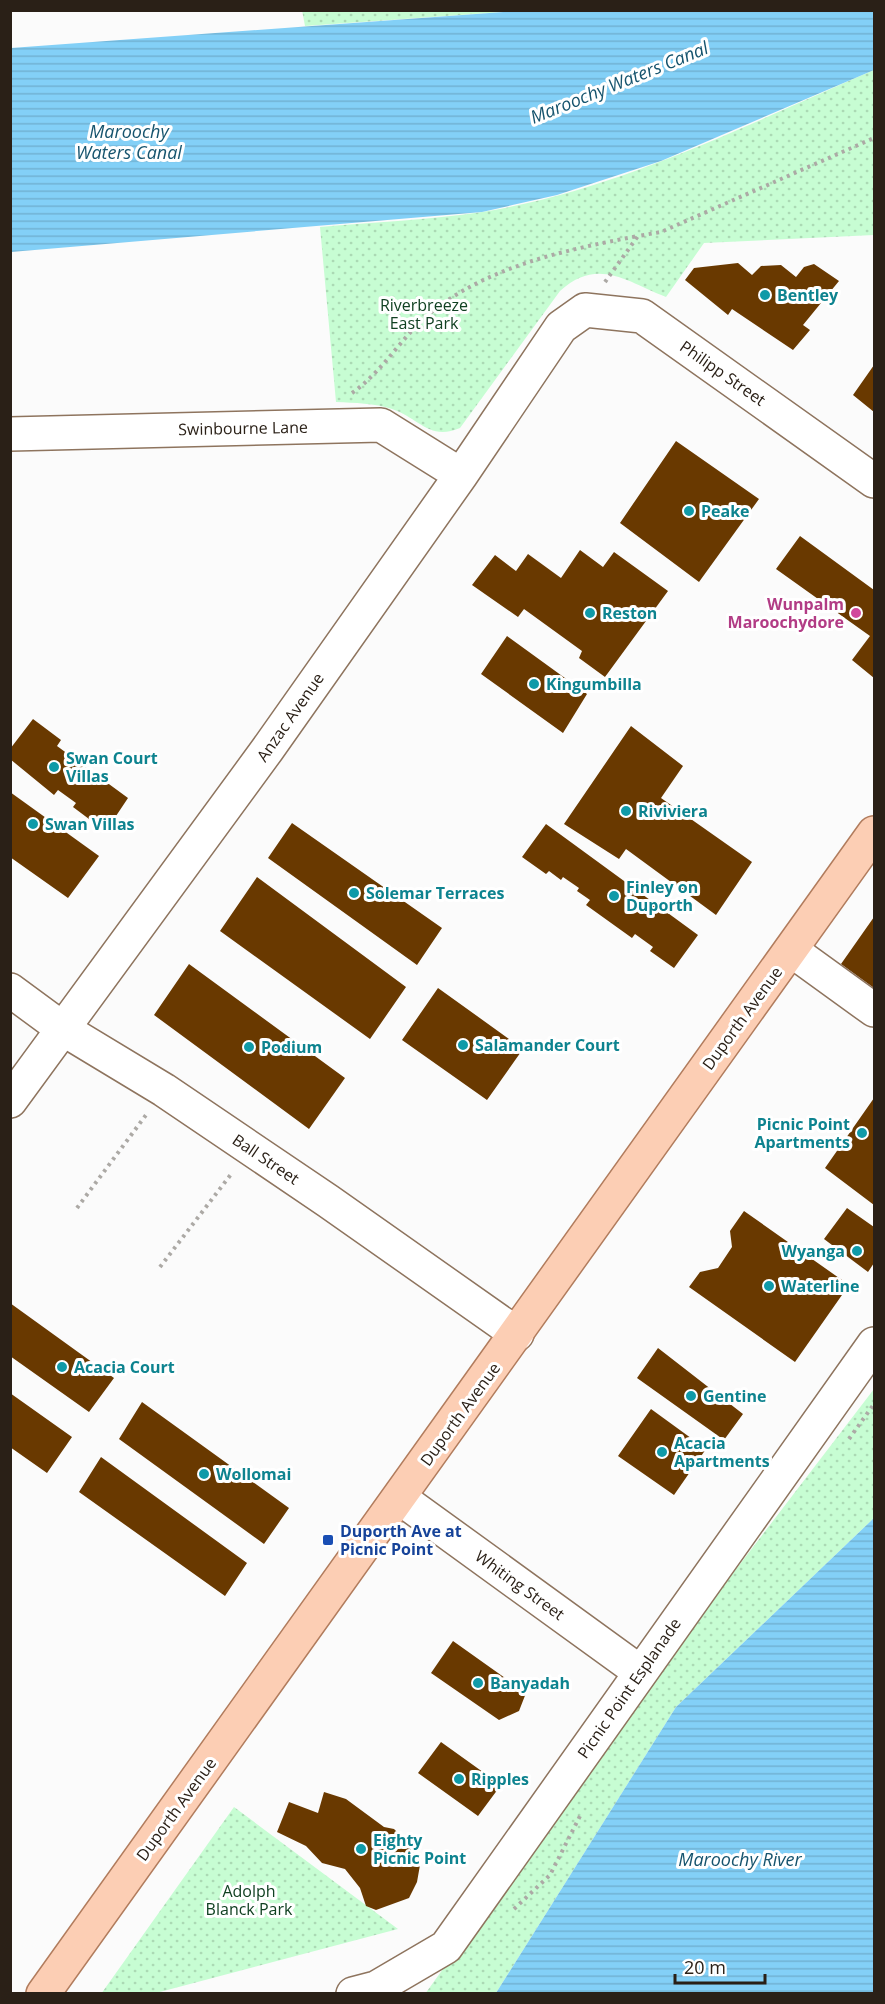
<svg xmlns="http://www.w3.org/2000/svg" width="885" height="2004" font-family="'Open Sans',sans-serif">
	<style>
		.grass { fill: url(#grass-dots) }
		.water { fill: url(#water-rules) }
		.building { fill: #693900 }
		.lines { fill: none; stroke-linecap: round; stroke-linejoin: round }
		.street-casing { stroke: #8e745e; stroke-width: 36 }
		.secondary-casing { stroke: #8e745e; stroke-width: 36 }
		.primary-casing { stroke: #b17c5d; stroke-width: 36 }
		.path { stroke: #aca9a5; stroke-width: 4; stroke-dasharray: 3 4.5; stroke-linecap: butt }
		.street { stroke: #fff; stroke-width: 33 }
		.secondary { stroke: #fff; stroke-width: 33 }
		.primary { stroke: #fcceb4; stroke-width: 33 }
		.culture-dot { fill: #0f9aa8; stroke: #fff; stroke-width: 2 }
		.hotel-dot { fill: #d1479c; stroke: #fff; stroke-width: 2 }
		.transit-dot { fill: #1a4fb4; stroke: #fff; stroke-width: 2 }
		.labels { text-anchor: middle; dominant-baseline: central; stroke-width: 6; stroke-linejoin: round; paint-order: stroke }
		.culture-label { font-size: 16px; font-weight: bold; fill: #0d838f; stroke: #fff; text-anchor: start }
		.park-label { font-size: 16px; fill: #114122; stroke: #fff }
		.street-label { font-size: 16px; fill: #2a2017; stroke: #fff }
		.hotel-label { font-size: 16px; font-weight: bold; fill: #b23c85; stroke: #fff; text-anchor: end }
		.transit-label { font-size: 16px; font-weight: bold; fill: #164399; stroke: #fff; text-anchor: start }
		.water-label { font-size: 18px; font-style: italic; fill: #16546e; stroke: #fff }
	</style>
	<defs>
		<pattern id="grass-dots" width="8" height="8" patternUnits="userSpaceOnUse" patternTransform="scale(1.5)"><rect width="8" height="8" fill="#c7fdd3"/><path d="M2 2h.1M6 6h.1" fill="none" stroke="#abd9b4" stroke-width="1.8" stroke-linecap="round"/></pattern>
		<pattern id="water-rules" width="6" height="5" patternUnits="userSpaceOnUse" patternTransform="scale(1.5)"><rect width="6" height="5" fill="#83d0f7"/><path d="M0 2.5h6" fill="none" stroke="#71b2d3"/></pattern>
	</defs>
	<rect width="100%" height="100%" fill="#fbfbfb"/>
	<path class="grass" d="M302,10L516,11L305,26Z
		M874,70V235L704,243L666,297C626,281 597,257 560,291L460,428C429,441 419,418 392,409C374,403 355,403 336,402L320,227C373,222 429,220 482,212C619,190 748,124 874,70Z
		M874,1389V1518L676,1707L496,1993L425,1994L642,1692Z
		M234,1807L398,1929L156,1993L101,1994Z"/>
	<path class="water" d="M516,11H874V70L661,161L557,195L482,212L11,252V48Z
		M874,1518V1993H496L676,1707Z"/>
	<path class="building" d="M738,263L752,275L761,266L781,265L796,277L804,267L814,264L839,281L803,325L810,330L793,350L732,309L728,315L685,280L694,268Z
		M874,365V412L853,395Z
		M676,441L759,499L699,582L620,523Z
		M800,536L874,590V678L852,660L870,636L776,569Z
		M580,550L603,567L614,552L668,591L605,677L579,658L582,651L524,609L518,617L472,585L495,555L516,571L528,554L561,578Z
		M507,636L587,694L563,733L481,674Z
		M33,719L61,740L57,746L128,798L110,825L104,822L101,828L73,807L76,803L58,790L54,795L10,759V749Z
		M631,726L683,766L661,798L752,862L716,915L626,849L619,859L564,824Z
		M10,792L99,856L68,898L10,857Z
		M292,823L442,928L417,965L268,858Z
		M546,824L698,935L674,968L650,951L653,947L635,934L632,938L586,905L590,900L577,891L579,888L563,877L561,880L549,871L546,874L522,857Z
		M257,877L406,987L370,1039L220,931Z
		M874,917V988L841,964Z
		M189,964L345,1078L309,1129L154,1015Z
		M438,988L523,1049L487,1100L402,1040Z
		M874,1098V1205L825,1168Z
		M847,1208L874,1227V1263L868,1272L824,1239Z
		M744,1211L849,1285L795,1362L689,1287L700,1272L718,1268L732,1247L730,1231Z
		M10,1303L114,1378L89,1412L10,1356Z
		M658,1348L743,1414L724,1440L637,1378Z
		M10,1393L72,1437L47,1473L10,1447Z
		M142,1402L289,1508L264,1544L119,1439Z
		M651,1409L706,1449L674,1495L618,1456Z
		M101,1457L247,1563L225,1596L79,1492Z
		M453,1641L526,1693L519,1711L499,1720L431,1673Z
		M441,1742L501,1785L478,1816L418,1773Z
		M324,1792L346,1799L384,1827L394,1829L417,1852L420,1865L417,1882L409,1898L376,1910L366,1906L360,1888L345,1869L322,1863L306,1846L277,1832L289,1802L318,1813Z"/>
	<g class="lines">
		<defs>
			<path id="street" d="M10,434L381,425L461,475
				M791,950L874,1010
				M10,1101L267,750L461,475L561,327L585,310L642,316L874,481
				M400,1498L640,1672
				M353,1994L376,1988L446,1947L874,1344"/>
			<path id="secondary" d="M10,990L63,1029L164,1090L328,1201L517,1334"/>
			<path id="primary" d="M43,1994L874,833"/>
		</defs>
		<use href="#street" class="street-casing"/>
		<use href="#secondary" class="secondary-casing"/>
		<use href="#primary" class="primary-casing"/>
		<path class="path" d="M605,282L638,236L661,232L874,138
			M352,393C382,372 401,338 429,314C488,266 565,250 638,236
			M77,1208L146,1115
			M160,1267L232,1173
			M849,1439L874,1404
			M514,1909L550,1875L580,1816"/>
		<use href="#street" class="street"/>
		<use href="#secondary" class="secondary"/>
		<use href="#primary" class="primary"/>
	</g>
	<g class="culture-dot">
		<circle cx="765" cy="295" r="6"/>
		<circle cx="689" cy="511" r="6"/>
		<circle cx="590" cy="613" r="6"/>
		<circle cx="534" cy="684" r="6"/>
		<circle cx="54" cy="767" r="6"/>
		<circle cx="626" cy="811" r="6"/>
		<circle cx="33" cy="824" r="6"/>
		<circle cx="354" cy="893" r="6"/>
		<circle cx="614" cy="896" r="6"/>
		<circle cx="463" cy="1045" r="6"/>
		<circle cx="249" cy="1047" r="6"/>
		<circle cx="862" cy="1133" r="6"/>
		<circle cx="857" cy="1251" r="6"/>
		<circle cx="769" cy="1286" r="6"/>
		<circle cx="62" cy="1367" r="6"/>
		<circle cx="691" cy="1396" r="6"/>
		<circle cx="662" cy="1452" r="6"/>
		<circle cx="204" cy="1474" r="6"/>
		<circle cx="478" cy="1683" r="6"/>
		<circle cx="459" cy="1779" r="6"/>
		<circle cx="361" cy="1849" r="6"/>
	</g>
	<circle class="hotel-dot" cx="856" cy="613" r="6"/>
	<rect class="transit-dot" x="322" y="1534" width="12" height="12" rx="3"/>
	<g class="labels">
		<g class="culture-label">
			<text x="777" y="295">Bentley</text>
			<text x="701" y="511">Peake</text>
			<text x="602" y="613">Reston</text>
			<text x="546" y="684">Kingumbilla</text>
			<text x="66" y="758">Swan Court<tspan x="66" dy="18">Villas</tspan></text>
			<text x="638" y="811">Riviviera</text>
			<text x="45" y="824">Swan Villas</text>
			<text x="626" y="887">Finley on<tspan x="626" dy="18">Duporth</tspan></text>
			<text x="366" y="893">Solemar Terraces</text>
			<text x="475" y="1045">Salamander Court</text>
			<text x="261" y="1047">Podium</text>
			<text x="850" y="1124" text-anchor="end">Picnic Point<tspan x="850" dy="18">Apartments</tspan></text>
			<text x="845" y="1251" text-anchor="end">Wyanga</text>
			<text x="781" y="1286">Waterline</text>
			<text x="74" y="1367">Acacia Court</text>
			<text x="703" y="1396">Gentine</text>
			<text x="674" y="1443">Acacia<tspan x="674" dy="18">Apartments</tspan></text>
			<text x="216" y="1474">Wollomai</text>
			<text x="490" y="1683">Banyadah</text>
			<text x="471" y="1779">Ripples</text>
			<text x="373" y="1840">Eighty<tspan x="373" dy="18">Picnic Point</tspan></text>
		</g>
		<g class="park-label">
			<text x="424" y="305">Riverbreeze<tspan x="424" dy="18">East Park</tspan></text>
			<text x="249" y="1891">Adolph<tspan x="249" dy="18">Blanck Park</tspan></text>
		</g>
		<g class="street-label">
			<text transform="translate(723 373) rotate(35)">Philipp Street</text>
			<text transform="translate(243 428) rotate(-1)">Swinbourne Lane</text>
			<text transform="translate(290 717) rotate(-55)">Anzac Avenue</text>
			<text transform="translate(742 1018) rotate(-54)">Duporth Avenue</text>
			<text transform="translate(266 1159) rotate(34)">Ball Street</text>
			<text transform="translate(460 1414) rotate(-54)">Duporth Avenue</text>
			<text transform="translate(520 1585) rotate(36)">Whiting Street</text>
			<text transform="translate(629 1688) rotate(-55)">Picnic Point Esplanade</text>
			<text transform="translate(176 1809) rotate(-54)">Duporth Avenue</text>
		</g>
		<g class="hotel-label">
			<text x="844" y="604">Wunpalm<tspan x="844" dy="18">Maroochydore</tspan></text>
		</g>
		<g class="transit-label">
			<text x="340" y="1531">Duporth Ave at<tspan x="340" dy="18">Picnic Point</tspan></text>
		</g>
		<g class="water-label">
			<text transform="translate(619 82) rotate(-22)">Maroochy Waters Canal</text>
			<text x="129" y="131">Maroochy<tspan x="129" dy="21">Waters Canal</tspan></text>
			<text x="740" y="1859">Maroochy River</text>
		</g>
	</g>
	<rect width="885" height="2004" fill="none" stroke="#2a2017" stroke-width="24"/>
	<path d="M675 1974v9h90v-9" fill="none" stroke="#2a2017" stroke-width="3"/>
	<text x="684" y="1974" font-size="18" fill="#2a2017" stroke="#ffffff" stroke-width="4.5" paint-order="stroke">20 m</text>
</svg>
